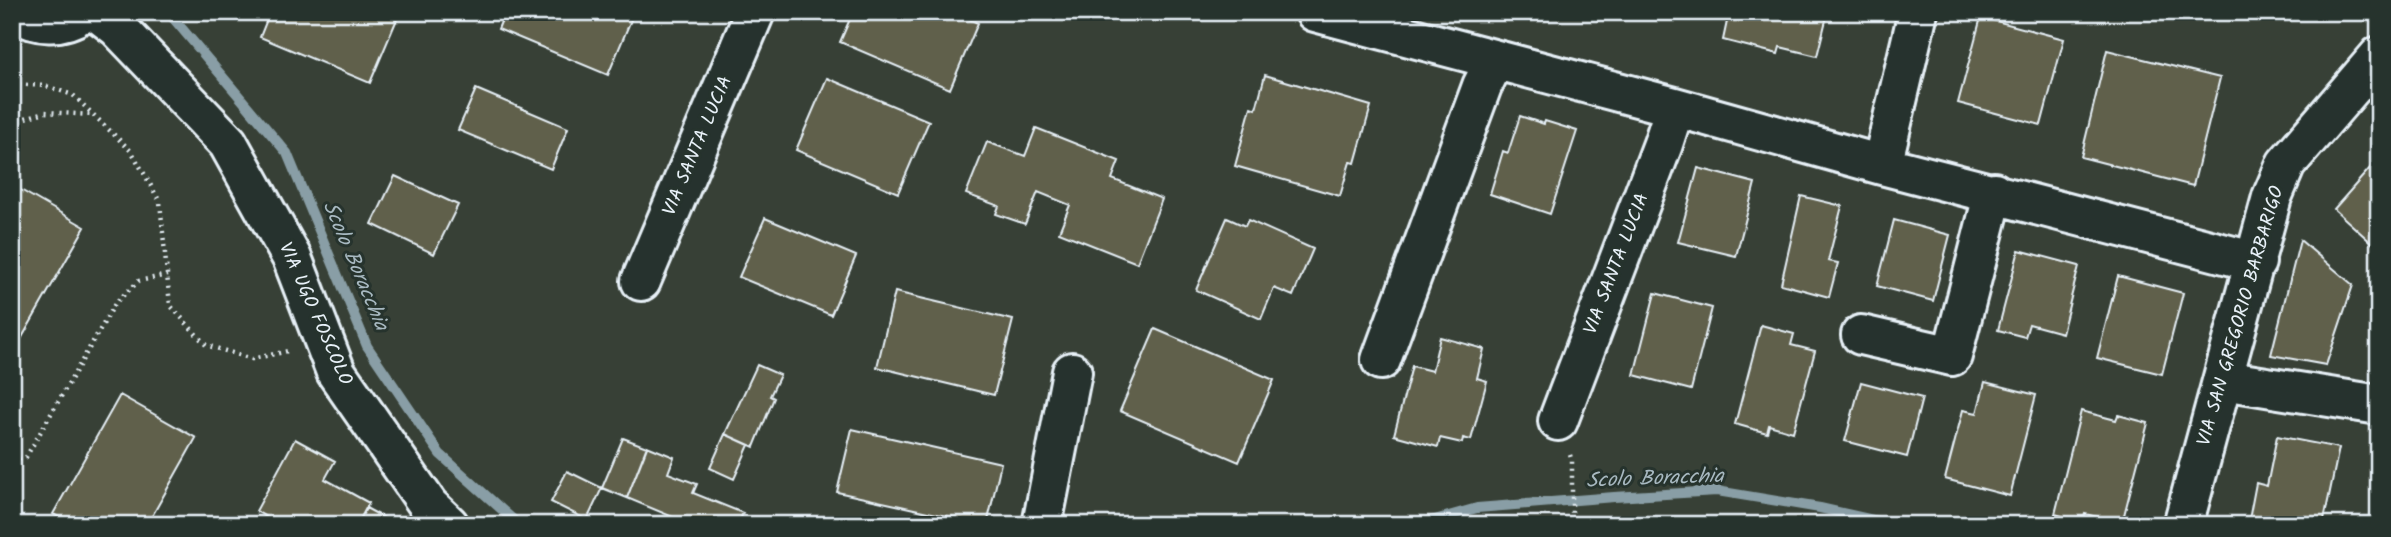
<svg xmlns="http://www.w3.org/2000/svg" width="2391" height="537" font-family="Kalam,sans-serif">
	<style>
		.lines { fill: none; stroke-linecap: round; stroke-linejoin: round }
		.stream { stroke: #899ea6; stroke-width: 10 }
		.building { fill: #60604b; stroke: #e8f1f8; stroke-width: 2 }
		.minor-casing { stroke: #e8f1f8; stroke-width: 44 }
		.path { stroke: #e8f1f8; stroke-width: 4.5; stroke-dasharray: 2 5; stroke-linecap: butt }
		.minor { stroke: #26332d; stroke-width: 38 }
		.labels { text-anchor: middle; dominant-baseline: central; stroke-width: 6; stroke-linejoin: round; paint-order: stroke }
		.street-label { font-size: 19px; fill: #e8f1f8; stroke: #26332d }
		.water-label { font-size: 21px; font-style: italic; fill: #a8b9c1; stroke: #26332d }
	</style>
	<rect width="100%" height="100%" fill="#374036"/>
	<filter id="ink" filterUnits="userSpaceOnUse"><feTurbulence type="fractalNoise" baseFrequency=".0143" numOctaves="2"/><feDisplacementMap in="SourceGraphic" scale="14" xChannelSelector="R" yChannelSelector="G"/><feConvolveMatrix kernelMatrix="1 2 1 2 8 2 1 2 1" color-interpolation-filters="sRGB"/></filter>
	<g filter="url(#ink)">
		<g class="lines">
			<path class="stream" d="M168,12L287,153L367,346L440,454L519,525
				M1417,525L1477,508L1614,497L1717,491L1820,508L1895,525"/>
		</g>
		<path class="building" d="M270,12H400L370,83L260,37Z
			M505,12H627L633,15L608,75L498,29Z
			M853,12H953L978,23L950,89L840,42Z
			M1729,12H1828L1817,56L1780,47L1778,54L1723,40Z
			M1981,17L2064,39L2041,125L1958,103Z
			M2107,50L2220,78L2193,186L2081,157Z
			M1265,75L1371,106L1355,163L1350,162L1340,196L1235,166L1251,107L1256,109Z
			M827,78L929,121L898,193L796,150Z
			M476,89L568,128L551,169L458,130Z
			M1520,116L1544,124L1545,121L1577,131L1550,214L1490,194L1503,151L1508,153Z
			M1036,128L1119,161L1112,179L1162,199L1137,263L1059,232L1070,205L1038,192L1025,224L996,214L999,206L966,194L987,142L1025,156Z
			M2379,158V240L2374,245L2334,209Z
			M1698,168L1755,183L1736,256L1678,242Z
			M395,176L458,205L434,254L372,224Z
			M12,185L85,227L12,355Z
			M1801,196L1842,206L1828,261L1838,263L1829,297L1781,284Z
			M765,218L856,256L831,315L739,277Z
			M1227,218L1245,226L1248,220L1313,249L1293,296L1274,288L1261,319L1196,290Z
			M1894,220L1950,235L1933,301L1877,286Z
			M2300,240L2353,285L2326,365L2271,355Z
			M2019,250L2079,266L2062,333L2029,324L2025,337L1998,330Z
			M2118,276L2183,293L2162,374L2097,358Z
			M895,292L1013,320L994,395L877,367Z
			M1655,293L1712,308L1691,390L1634,375Z
			M1761,325L1794,334L1791,345L1815,351L1793,432L1769,425L1767,433L1735,424Z
			M1155,329L1274,380L1239,462L1120,411Z
			M1440,337L1484,349L1477,378L1487,381L1471,440L1463,438L1462,443L1440,438L1438,447L1394,435L1412,366L1432,371Z
			M757,365L780,375L770,396L774,398L754,447L725,434Z
			M1861,382L1922,398L1907,457L1845,441Z
			M1985,382L2036,395L2010,496L1945,479L1963,410L1977,413Z
			M120,395L196,438L147,525H73L53,514Z
			M2081,411L2116,420L2118,415L2148,423L2122,523L2085,514L2083,522L2055,514Z
			M852,429L1001,463L987,525L837,492Z
			M725,434L749,445L734,479L710,468Z
			M2277,436L2339,448L2323,525H2248L2256,483L2267,486Z
			M623,438L647,447L627,498L602,488Z
			M295,439L335,461L325,479L369,503L357,525H280L256,511Z
			M647,446L674,457L668,473L697,484L693,493L743,513L738,525H692L627,498Z
			M567,471L602,488L587,520L551,502Z
			M366,508L397,525H357Z
			M1695,518L1723,525H1694Z"/>
		<g class="lines">
			<defs>
				<path id="minor" d="M16,12C37,25 61,27 83,12
					M97,12L118,28L228,143L292,258L336,372L429,506L449,525
					M1315,12L1675,107L1882,165L2256,262
					M1882,165L1918,12
					M641,281L755,12
					M1861,335L1952,356L1994,192
					M1381,360L1482,86L1495,60
					M2223,380L2379,405
					M1558,421L1663,144L1675,107
					M1042,525L1072,372
					M2183,525L2272,197L2286,164L2379,56"/>
			</defs>
			<use href="#minor" class="minor-casing"/>
			<path class="path" d="M12,84L46,86L73,95L132,152L160,202L170,305L206,345L252,359L288,351
				M12,122L45,112L92,115
				M1570,455L1572,461V525
				M12,461L26,457L116,302L139,281L167,275"/>
			<use href="#minor" class="minor"/>
		</g>
	</g>
	<g class="labels">
		<g class="street-label">
			<text transform="translate(698 146) rotate(-67)">VIA SANTA LUCIA</text>
			<text transform="translate(1617 264) rotate(-69)">VIA SANTA LUCIA</text>
			<text transform="translate(315 314) rotate(66)">VIA UGO FOSCOLO</text>
			<text transform="translate(2241 316) rotate(-74)">VIA SAN GREGORIO BARBARIGO</text>
		</g>
		<g class="water-label">
			<text transform="translate(355 266) rotate(67)">Scolo Boracchia</text>
			<text transform="translate(1655 479) rotate(-2)">Scolo Boracchia</text>
		</g>
	</g>
	<rect width="2391" height="537" fill="none" stroke="#26332d" stroke-width="42"/>
	<rect x="21" y="21" width="2349" height="495" fill="none" stroke="#e8f1f8" stroke-width="2.5" filter="url(#ink)"/>
</svg>
